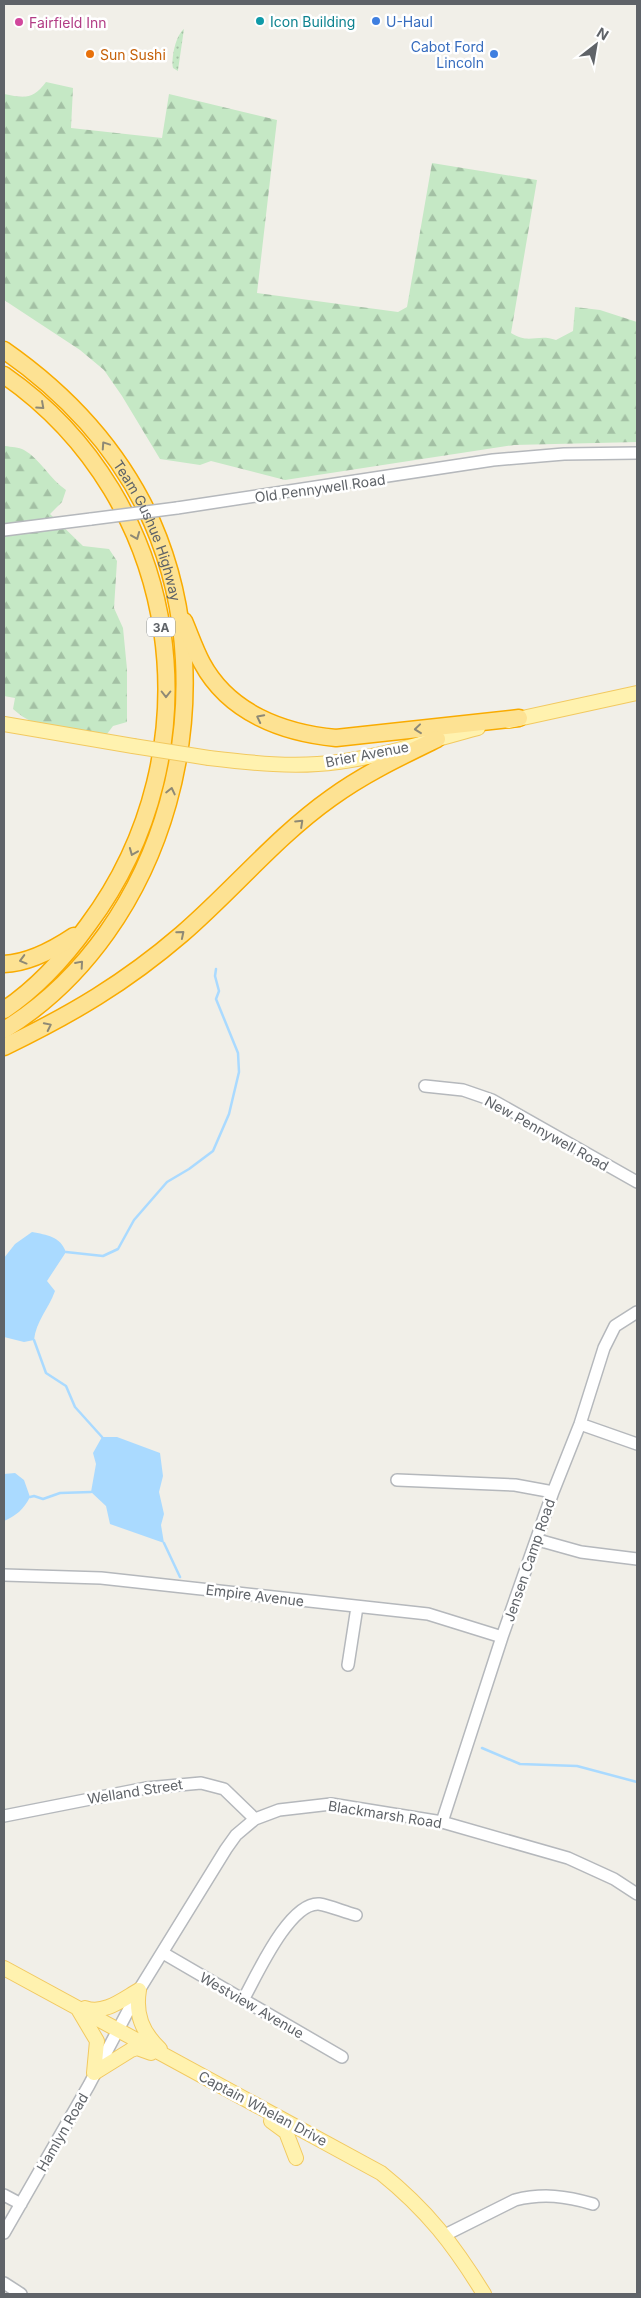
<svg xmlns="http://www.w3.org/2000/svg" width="641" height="2298" font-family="Inter,sans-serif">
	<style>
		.grass { fill: url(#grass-dots) }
		.forest { fill: url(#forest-firs) }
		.water { fill: #aadaff }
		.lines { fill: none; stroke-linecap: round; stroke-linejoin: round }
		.stream { stroke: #aadaff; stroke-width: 2.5 }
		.minor-casing { stroke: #b5b8bc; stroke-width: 14 }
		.major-casing { stroke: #f2c960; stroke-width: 16 }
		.highway-casing { stroke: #f9ab00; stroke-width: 19 }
		.minor { stroke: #fff; stroke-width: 11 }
		.major { stroke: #fff2af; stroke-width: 14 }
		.highway { stroke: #fde293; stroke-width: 16 }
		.minor-bridge-casing { stroke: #b5b8bc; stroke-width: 14; stroke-linecap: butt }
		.major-bridge-casing { stroke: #f2c960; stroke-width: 16; stroke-linecap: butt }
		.minor-bridge { stroke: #fff; stroke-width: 11 }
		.major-bridge { stroke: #fff2af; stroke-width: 14 }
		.oneway { stroke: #8e8975 }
		.culture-dot { fill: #0f9aa8; stroke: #fff; stroke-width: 2 }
		.shop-dot { fill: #3f7fe0; stroke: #fff; stroke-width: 2 }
		.hotel-dot { fill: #d1479c; stroke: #fff; stroke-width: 2 }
		.food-dot { fill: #e8710a; stroke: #fff; stroke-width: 2 }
		.labels { text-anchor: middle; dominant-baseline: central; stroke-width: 5; stroke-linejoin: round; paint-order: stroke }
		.shield { fill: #fff; stroke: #8f9295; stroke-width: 1 }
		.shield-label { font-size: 12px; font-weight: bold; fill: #5f6368 }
		.culture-label { font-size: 14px; fill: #0d838f; stroke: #fff; text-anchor: start }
		.shop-label { font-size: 14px; fill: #366cbe; stroke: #fff; text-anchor: start }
		.hotel-label { font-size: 14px; fill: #b23c85; stroke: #fff; text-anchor: start }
		.food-label { font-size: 14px; fill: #c56008; stroke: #fff; text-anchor: start }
		.street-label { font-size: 14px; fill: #5f6368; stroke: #fff }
	</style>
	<defs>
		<pattern id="grass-dots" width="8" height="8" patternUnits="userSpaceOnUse" patternTransform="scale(1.25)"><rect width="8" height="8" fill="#c5e8c5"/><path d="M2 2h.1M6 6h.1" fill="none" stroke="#a3c0a4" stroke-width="1.8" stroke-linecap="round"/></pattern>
		<pattern id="forest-firs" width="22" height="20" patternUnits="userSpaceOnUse" patternTransform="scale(1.25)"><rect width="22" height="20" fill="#c5e8c5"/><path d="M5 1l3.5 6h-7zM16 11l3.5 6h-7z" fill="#a3c0a4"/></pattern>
	</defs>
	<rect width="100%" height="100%" fill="#f1efe8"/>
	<path class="grass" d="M184,29L178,70V71L173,68C171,57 176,35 184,29Z"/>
	<path class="forest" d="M46,82L73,88L71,128L162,138L169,94L277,120L257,293L398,312L407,307L432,163L537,180L511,333C530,345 537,333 556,340L573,331L575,307L600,310L637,322V442L514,445L285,480L211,461L200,465L160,459L122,396L104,370L80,350L4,300V94C24,98 33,100 46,82Z
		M4,441L5,446C11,447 19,447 24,450C40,459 50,479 66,490L62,502L50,514L83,546L109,549L117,561L114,608L123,628L127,669V722L113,726L107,734C75,733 38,732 13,709L15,698L4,696Z"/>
	<path class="water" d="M32,1232C47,1235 60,1236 66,1252L47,1281L55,1291C49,1308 36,1321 34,1340L24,1342L4,1337V1258L15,1244Z
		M102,1437H117L160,1453L163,1476L159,1492L164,1514L161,1525L164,1543L110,1524L106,1506L91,1492L96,1464L93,1453Z
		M15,1473L24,1480L30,1497C24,1509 16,1516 4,1521V1474Z"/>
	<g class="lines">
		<path class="stream" d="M66,1252L103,1256L118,1249L134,1220L167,1182L189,1169L213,1151L229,1114L239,1072L238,1053L216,999L219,991L215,976L216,969
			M34,1340L46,1373L66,1386L75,1407L102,1437
			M30,1497L34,1496L43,1499L60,1493L91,1492
			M164,1543L180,1577
			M482,1748L520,1764L577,1766L637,1782"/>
		<defs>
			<path id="minor" d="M177,508L493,460L564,454L637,453
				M4,530L91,519
				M425,1086L463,1090L492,1100L637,1182
				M580,1424L637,1444
				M397,1480L515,1485L553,1492
				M538,1540L581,1552L637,1559
				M4,1575L101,1578L428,1614L502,1637
				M348,1665L357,1607
				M4,1816L146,1788L201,1783L224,1789L255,1819
				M442,1822L502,1637L553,1492L580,1424L604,1348L615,1326L637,1312
				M163,1953L342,2057
				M243,2000C256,1977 289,1902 319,1904C331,1906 344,1912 356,1915
				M4,2195L21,2204
				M4,2233L89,2085L139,1990L226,1849L236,1835L255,1819L279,1810L331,1804L442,1822L568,1858L614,1879L637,1894
				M445,2235L515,2200C543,2193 566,2196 593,2204
				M4,2283L21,2294"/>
			<path id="major" d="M509,721L637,693
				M4,724L133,746
				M209,758C252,763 295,768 338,762C385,756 432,740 478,728
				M4,1968L381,2173C427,2210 454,2245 484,2294
				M139,1990C135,2014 142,2032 160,2049
				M85,2008C104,2015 123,1999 139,1990
				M78,2009L97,2041L94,2073
				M94,2073L131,2050L137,2048L151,2053
				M271,2121L286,2132L296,2158"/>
			<g id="highway">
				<path id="s1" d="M4,350C67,394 120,451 152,522C228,695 168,929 4,1030"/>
				<path d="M4,375C184,500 218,751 88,925C65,957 37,988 4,1010"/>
				<path d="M184,621C190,635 195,650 202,663C229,713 283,733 336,738L519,718"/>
				<path d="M4,964C29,963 53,950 74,936"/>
				<path d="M4,1047C72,1014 125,983 182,934C233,890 276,837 331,798C364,774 400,757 437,739"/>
			</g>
		</defs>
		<use href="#minor" class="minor-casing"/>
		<use href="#major" class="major-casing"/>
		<use href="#highway" class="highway-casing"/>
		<use href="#minor" class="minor"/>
		<use href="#major" class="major"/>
		<use href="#highway" class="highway"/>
		<defs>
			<path id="minor-bridge" d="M91,519L177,508"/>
			<path id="major-bridge" d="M133,746L209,758"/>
		</defs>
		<use href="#minor-bridge" class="minor-bridge-casing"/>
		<use href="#major-bridge" class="major-bridge-casing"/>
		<use href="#minor-bridge" class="minor-bridge"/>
		<use href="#major-bridge" class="major-bridge"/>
	</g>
	<defs><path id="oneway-chevron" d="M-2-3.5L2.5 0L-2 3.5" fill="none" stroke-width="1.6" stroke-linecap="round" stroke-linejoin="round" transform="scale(1.25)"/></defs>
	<g class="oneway">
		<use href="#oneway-chevron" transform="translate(41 406) rotate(42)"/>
		<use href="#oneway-chevron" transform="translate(105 445) rotate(-124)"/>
		<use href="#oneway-chevron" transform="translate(136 536) rotate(68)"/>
		<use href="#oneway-chevron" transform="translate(166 694) rotate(90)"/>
		<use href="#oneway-chevron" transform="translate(260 718) rotate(-153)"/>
		<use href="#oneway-chevron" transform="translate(418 729) rotate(174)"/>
		<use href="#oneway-chevron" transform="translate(171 791) rotate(-77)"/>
		<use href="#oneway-chevron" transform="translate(300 823) rotate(-43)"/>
		<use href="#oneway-chevron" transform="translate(133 852) rotate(112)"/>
		<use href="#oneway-chevron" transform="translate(181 934) rotate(-40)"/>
		<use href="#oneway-chevron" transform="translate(23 960) rotate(165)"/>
		<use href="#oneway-chevron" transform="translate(80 964) rotate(-49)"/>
		<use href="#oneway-chevron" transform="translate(48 1026) rotate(-26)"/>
	</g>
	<circle class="culture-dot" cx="260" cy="21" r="5"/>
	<g class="shop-dot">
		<circle cx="376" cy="21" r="5"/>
		<circle cx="494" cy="54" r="5"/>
	</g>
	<circle class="hotel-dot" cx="19" cy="22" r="5"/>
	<circle class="food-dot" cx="90" cy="54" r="5"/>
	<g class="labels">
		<rect class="shield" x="147" y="617.5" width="28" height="19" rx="4"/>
		<g class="shield-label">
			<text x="161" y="627">3A</text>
		</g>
		<g class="culture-label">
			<text x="270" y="21">Icon Building</text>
		</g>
		<g class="shop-label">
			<text x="386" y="21">U-Haul</text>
			<text x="484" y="46" text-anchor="end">Cabot Ford<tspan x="484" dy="16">Lincoln</tspan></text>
		</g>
		<g class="hotel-label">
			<text x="29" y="22">Fairfield Inn</text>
		</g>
		<g class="food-label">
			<text x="100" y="54">Sun Sushi</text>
		</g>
		<g class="street-label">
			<text transform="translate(320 488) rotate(-8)">Old Pennywell Road</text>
			<text stroke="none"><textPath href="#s1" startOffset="236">Team Gushue Highway</textPath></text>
			<text transform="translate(367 754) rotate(-11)">Brier Avenue</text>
			<text transform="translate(547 1133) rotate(29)">New Pennywell Road</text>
			<text transform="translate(529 1560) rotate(-71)">Jensen Camp Road</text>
			<text transform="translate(255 1595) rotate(7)">Empire Avenue</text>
			<text transform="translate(135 1791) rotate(-9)">Welland Street</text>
			<text transform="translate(385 1814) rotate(9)">Blackmarsh Road</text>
			<text transform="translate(252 2005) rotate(30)">Westview Avenue</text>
			<text transform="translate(263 2108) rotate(28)">Captain Whelan Drive</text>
			<text transform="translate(62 2132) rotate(-60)">Hamlyn Road</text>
		</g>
	</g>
	<rect width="641" height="2298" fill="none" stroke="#5f6368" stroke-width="10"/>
	<g transform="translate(596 45) rotate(31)" stroke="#ffffff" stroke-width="4" paint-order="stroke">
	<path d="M0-4L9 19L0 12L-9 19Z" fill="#5f6368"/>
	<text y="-8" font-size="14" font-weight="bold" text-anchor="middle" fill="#5f6368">N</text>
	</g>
</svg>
